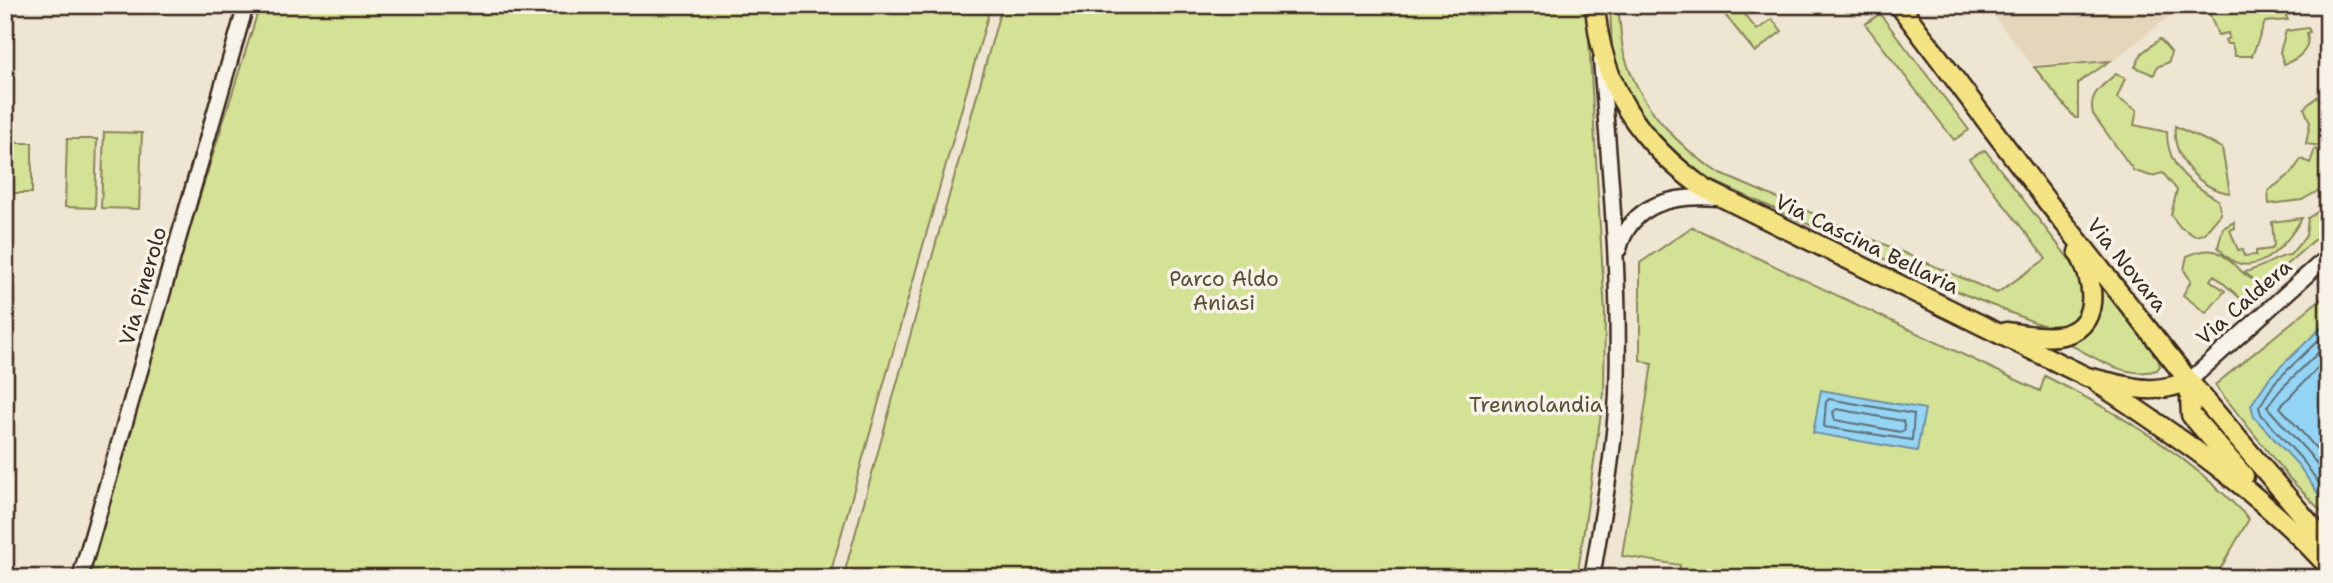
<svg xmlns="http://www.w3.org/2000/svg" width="2333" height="583" font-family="'Shantell Sans',sans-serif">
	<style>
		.built { fill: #e5d5ba }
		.green { fill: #d4e295; stroke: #88865a; stroke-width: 2 }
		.water { fill: #94d4f5; stroke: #70909f; stroke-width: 2 }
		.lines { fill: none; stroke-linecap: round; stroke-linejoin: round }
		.shore { stroke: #5f6e74; stroke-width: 2 }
		.minor-casing { stroke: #3b2a1e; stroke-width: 19 }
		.major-casing { stroke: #3b2a1e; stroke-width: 23 }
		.minor { stroke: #f7f3e8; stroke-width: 14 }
		.major { stroke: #f4e382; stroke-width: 18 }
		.labels { text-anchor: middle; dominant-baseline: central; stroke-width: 7; stroke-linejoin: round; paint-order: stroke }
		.street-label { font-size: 21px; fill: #3b2a1e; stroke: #f7f3e8 }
		.park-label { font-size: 21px; fill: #5a4f36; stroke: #f7f3e8 }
	</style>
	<rect width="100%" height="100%" fill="#efe5d3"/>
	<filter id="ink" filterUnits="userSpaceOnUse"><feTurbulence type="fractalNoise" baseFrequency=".0143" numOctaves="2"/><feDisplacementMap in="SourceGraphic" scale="14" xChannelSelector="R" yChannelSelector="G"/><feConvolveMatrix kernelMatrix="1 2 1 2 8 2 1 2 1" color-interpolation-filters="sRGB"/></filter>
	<g filter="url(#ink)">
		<path class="built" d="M1985,5H2184L2114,60L2032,65Z"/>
		<path class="green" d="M260,5H991L829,578H80Z
			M1002,5H1587L1605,313L1604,393L1577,578H843Z
			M1610,5H1617C1621,21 1620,38 1624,54C1639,105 1677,147 1721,174L1997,293L2046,259L1969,159L1985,150L2079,272L2086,289L2081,312C2069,326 2056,329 2039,324L1951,289L1711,180L1692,167L1651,128L1619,77L1612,50Z
			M1717,5H1737L1757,30L1772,19L1782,31L1755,52Z
			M2206,5H2304L2302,9L2284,12L2288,20L2265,22L2252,56H2235L2232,44H2227L2225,40L2229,38L2228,33L2218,35Z
			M1880,14L1969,130L1954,140L1865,24Z
			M2308,28L2310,32L2307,33C2311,50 2298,59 2284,64L2280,52L2286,31Z
			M2160,39L2171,52L2169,62L2157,67L2154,75L2135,67L2142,53Z
			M2110,61L2078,83V118H2075L2034,67Z
			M2116,74L2125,78L2117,98L2137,110L2134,125L2167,132C2167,168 2191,184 2218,200L2221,214L2204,234L2195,236L2180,227L2171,215L2177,190L2163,173L2151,176L2134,171L2093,114C2088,94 2102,86 2116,74Z
			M2317,97L2323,99V105L2328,107L2323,117L2328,120V147L2306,144L2310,122L2304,108Z
			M2175,126L2222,148L2230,193C2199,189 2172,158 2175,126Z
			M104,132L142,133L139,209L101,208Z
			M67,139H97L95,208L65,207Z
			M7,143H32V193H7Z
			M2315,149L2328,155L2323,170L2328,171V185L2302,200L2269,204L2268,191L2292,173L2301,159L2310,163Z
			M2328,205V228L2263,285L2258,282V290L2240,298L2214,275L2210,280L2225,291L2206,313L2183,295L2191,281L2184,270L2187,256C2227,239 2224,265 2257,282L2244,272C2261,269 2277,256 2290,255L2306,236L2308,218Z
			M2302,218C2284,249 2249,288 2218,247L2223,228L2234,222L2235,228L2230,230L2238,250L2243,249L2244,256L2256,255V251L2271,249L2274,245L2272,222Z
			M1692,227L2040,391L2045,376C2124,416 2188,454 2249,519L2215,578H1679L1680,565L1622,556L1652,364L1640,360V263Z
			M2101,282L2156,351L2160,366L2157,370C2123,381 2087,352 2058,338L2068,335L2096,283Z
			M2328,293V518L2289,478L2215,385Z"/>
		<path class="water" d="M2328,321V508L2299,466L2254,417L2251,405L2270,377Z
			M1821,390L1925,409L1917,451L1813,433Z"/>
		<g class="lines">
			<path class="shore" d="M2328,331L2275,382L2259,407L2261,414L2304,462L2328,496
				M2328,343L2282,388L2267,407L2311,456L2328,481
				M2328,357L2280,407L2328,462
				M1829,399L1914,414L1912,440L1824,427L1826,402Z
				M1837,409L1903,421L1905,430L1901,432L1835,420L1833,412Z"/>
			<defs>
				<path id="minor" d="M1619,249C1631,203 1675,194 1717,198
					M2189,381L2328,256
					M80,578L246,5
					M1592,578C1602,517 1614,455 1617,394C1621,282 1610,170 1601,60"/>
				<path id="major" d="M1595,5C1601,86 1639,143 1705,189L2087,377C2129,386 2148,397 2189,381
					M1899,5L2046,200L2189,381L2328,545
					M2006,332C2022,334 2040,338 2057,336C2103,331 2095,280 2078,252
					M2189,381L2191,415L2244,476
					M2099,384C2181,438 2261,493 2328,566"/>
			</defs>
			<use href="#minor" class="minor-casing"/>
			<use href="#major" class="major-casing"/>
			<use href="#minor" class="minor"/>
			<use href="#major" class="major"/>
		</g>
	</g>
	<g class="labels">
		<g class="street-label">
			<text transform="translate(1867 244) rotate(26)">Via Cascina Bellaria</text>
			<text transform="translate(2127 265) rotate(51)">Via Novara</text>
			<text transform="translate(143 286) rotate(-74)">Via Pinerolo</text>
			<text transform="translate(2244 302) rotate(-41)">Via Caldera</text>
		</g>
		<g class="park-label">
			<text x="1224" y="279">Parco Aldo<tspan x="1224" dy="24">Aniasi</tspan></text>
			<text x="1536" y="405">Trennolandia</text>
		</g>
	</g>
	<rect width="2333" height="583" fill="none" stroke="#f7f3e8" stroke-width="28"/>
	<rect x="14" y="14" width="2305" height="555" fill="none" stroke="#3b2a1e" stroke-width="2.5" filter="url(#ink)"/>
</svg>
